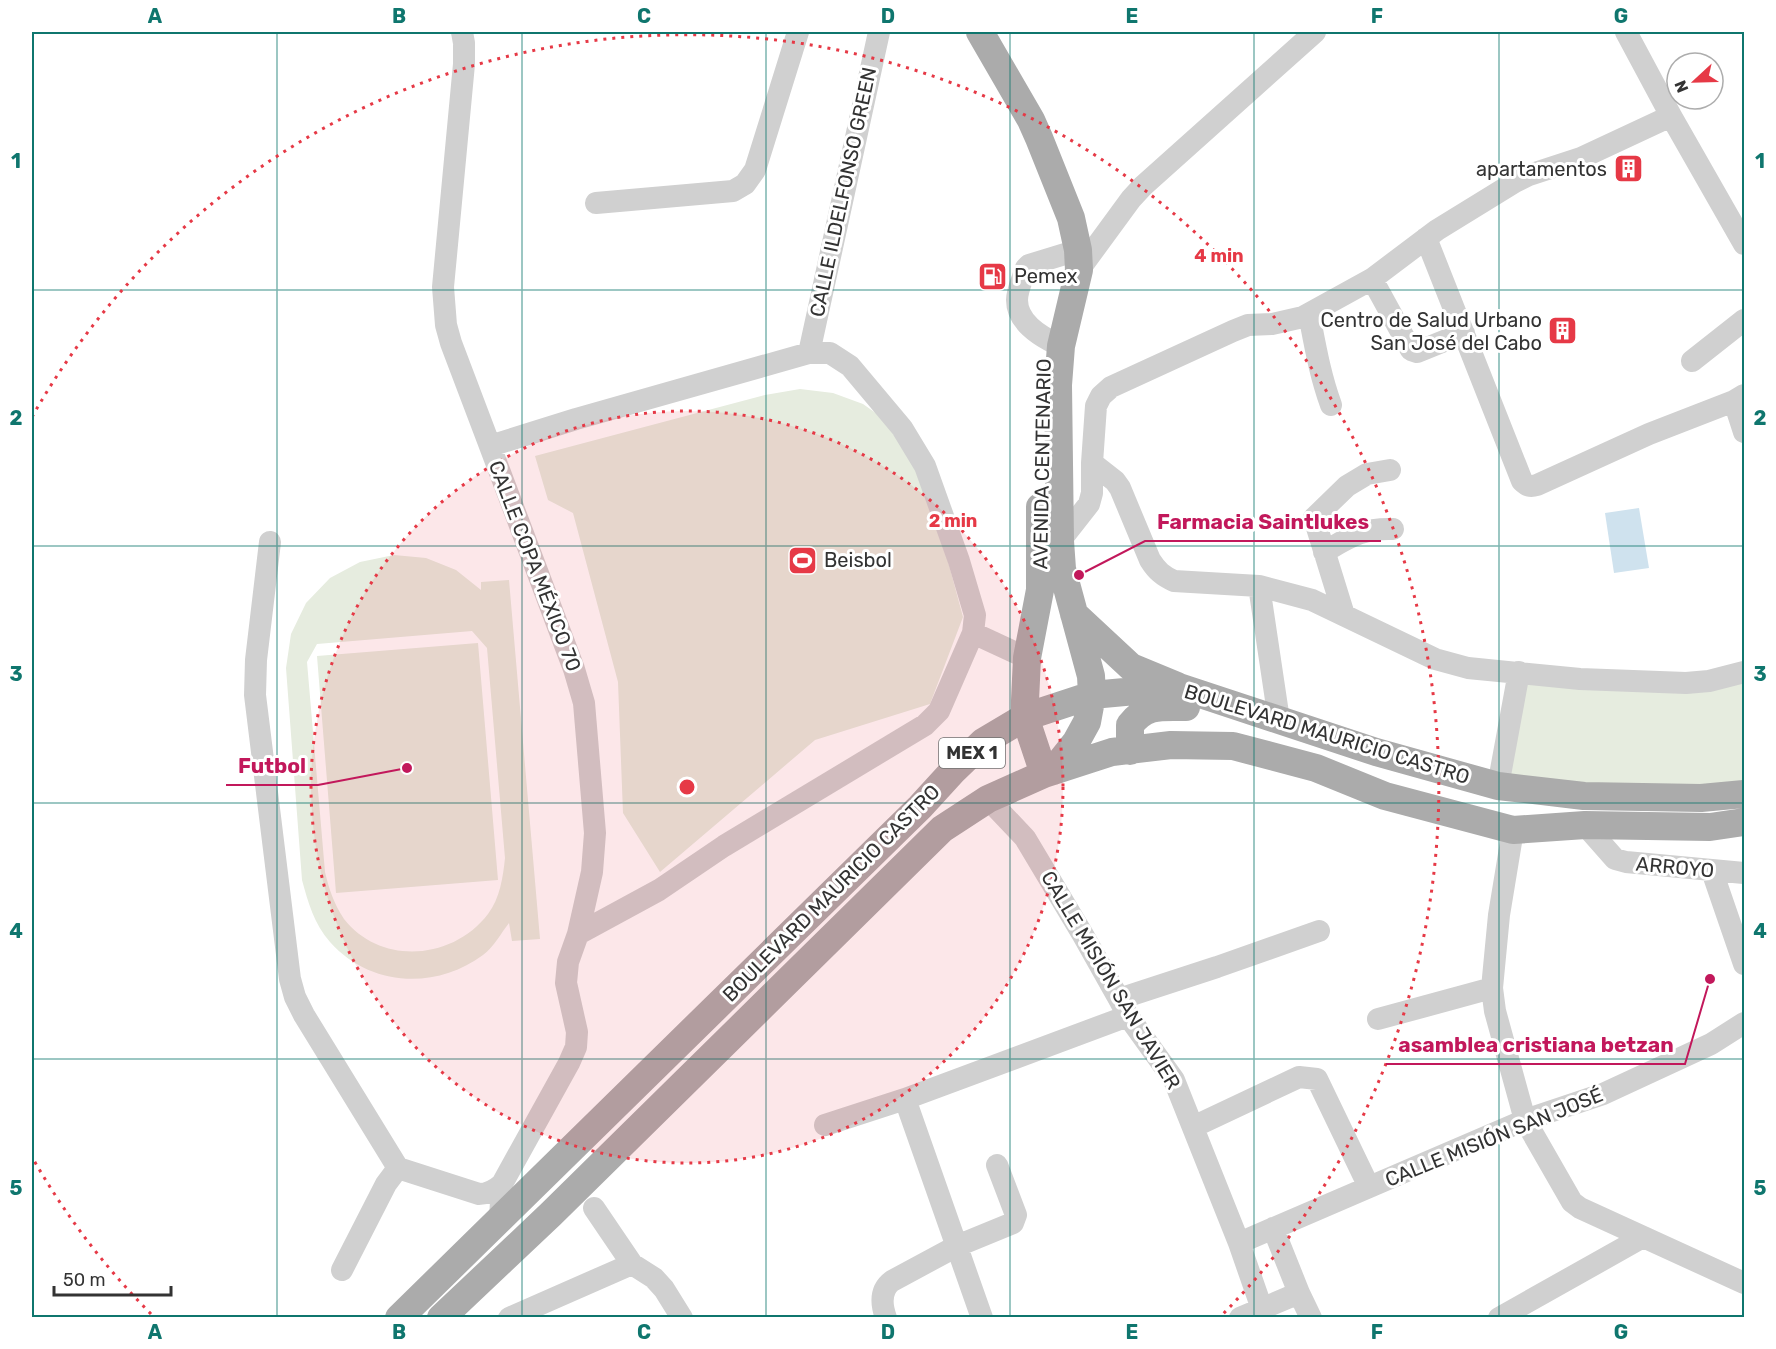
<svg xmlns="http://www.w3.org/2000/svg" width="1776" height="1349" font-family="Rubik,sans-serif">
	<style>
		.green { fill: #e6ecdf; fill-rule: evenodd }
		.water { fill: #cfe2ee }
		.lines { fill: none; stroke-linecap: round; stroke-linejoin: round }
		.minor { stroke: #d0d0d0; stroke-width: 22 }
		.major { stroke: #ababab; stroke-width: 28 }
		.grid { fill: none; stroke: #0f766e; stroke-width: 1.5; stroke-opacity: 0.55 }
		.ring { fill: none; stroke: #e63946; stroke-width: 3; stroke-dasharray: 3 6 }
		.labels { text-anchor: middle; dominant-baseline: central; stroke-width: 6; stroke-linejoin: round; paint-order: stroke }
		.shield { fill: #fff; stroke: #707070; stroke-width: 1.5 }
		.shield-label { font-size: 18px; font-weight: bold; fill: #333 }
		.poi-label { font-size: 20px; fill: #333; stroke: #fff; text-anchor: end }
		.street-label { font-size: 20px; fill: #333; stroke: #fff }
		.centre { fill: #e63946; stroke: #fff; stroke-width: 3 }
		.ring-label { font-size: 18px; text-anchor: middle; font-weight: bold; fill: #e63946; stroke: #fff; stroke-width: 6; stroke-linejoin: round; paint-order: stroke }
		.leader { fill: none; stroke: #c2185b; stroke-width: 2 }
		.callout-dot { fill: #c2185b; stroke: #fff; stroke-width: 2 }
		.callout-label { font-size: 21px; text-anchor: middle; font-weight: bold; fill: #c2185b; stroke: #fff; stroke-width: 6; stroke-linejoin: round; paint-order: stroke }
		.neatline { fill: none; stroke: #0f766e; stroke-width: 2 }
		.grid-label { font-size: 20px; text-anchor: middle; font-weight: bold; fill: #0f766e }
	</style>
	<rect width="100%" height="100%" fill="#fff"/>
	<path class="green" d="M800,389L833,393L863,404L887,421L908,448L932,502L963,617L930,704L815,740L660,872L623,813L618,682L573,513L548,500L535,456L765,395Z
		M394,555L426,558L456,570L481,590V582L509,580L540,939L512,941L509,923C501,933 494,947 483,955C436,990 370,987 330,942C314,924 308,902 302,880L286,668L291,634L306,603L330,578L360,562ZM472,631L487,648L505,858C503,877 500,898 488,914C453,960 381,966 344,919C334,904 329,889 325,872L307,662L317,644Z
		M478,643L498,880L336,893L317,656Z
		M1524,678L1744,680V784H1502Z"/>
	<path class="water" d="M1639,508L1649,568L1614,573L1605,513Z"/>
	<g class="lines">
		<path class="minor" d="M462,32L464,43V64L443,287L446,325L451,343L490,446
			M1626,32L1671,116L1744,244
			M596,203L733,191L745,184L755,170L798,32
			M1426,238L1522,481C1527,486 1530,487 1537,485L1649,434L1734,401L1744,395
			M1079,270L1131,199L1143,186L1315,32
			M1372,279L1411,350L1417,352L1464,333
			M1309,314C1315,345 1320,375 1331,405
			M1061,346C1043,338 1017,323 1017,300C1017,290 1023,278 1026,268L1029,265L1078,250
			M809,353L879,32
			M1692,361L1744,320
			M1734,401L1744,432
			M1092,463L1115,481L1120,488L1150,560C1157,571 1163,576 1174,581L1259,586L1312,600L1435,659L1468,668L1580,679L1686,683L1709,681L1744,672
			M1060,541L1089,504L1092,493V463L1096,406L1101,396L1111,387L1233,331L1248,325L1272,324L1303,317L1372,279L1437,230L1515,182L1529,175L1581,158L1671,116
			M270,542L256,660L255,695L290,979L295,997L304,1015L398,1168L479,1194C488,1194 495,1190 502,1184
			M1324,552C1350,537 1362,528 1393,529
			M1259,586L1279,720
			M1344,615L1314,518L1347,486L1367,474L1390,470
			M1498,786L1519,672
			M988,799L1025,838L1083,935L1119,999L1128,1016L1174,1080L1239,1243L1262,1309
			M1585,825L1615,859L1626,862L1744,873
			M1513,830L1499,915L1492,988L1495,1011L1525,1120L1572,1202L1580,1208L1744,1283
			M1712,871L1744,964
			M578,934L659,890L724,846L925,725L939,711L973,633
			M1119,999L1217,967L1319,931
			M1378,1019L1492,988
			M825,1125L905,1099
			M1193,1127L1299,1077L1317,1079L1369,1187
			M594,1208L632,1264L654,1278L664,1289L682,1318
			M500,1219L502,1184L569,1063L576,1047L577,1032L566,983L568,962L578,934L592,872L595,833L584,703L574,669L490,446L576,419L809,353H830L850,366L902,428L925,466L959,561L975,615L973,633L1027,658
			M1273,1228L1299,1293L1311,1318
			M1239,1243L1525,1120L1603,1094L1711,1044L1744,1023
			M342,1270L386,1184L398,1168
			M509,1318L632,1264
			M886,1318C881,1304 880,1290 892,1281L957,1246L1013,1223L1016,1215L997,1165
			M982,1318L905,1099L1128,1016
			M1240,1318L1299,1293
			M1499,1318L1643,1237"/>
		<path class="major" d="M980,32L1031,120L1039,138L1071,218L1078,250L1079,270L1061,346L1058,385L1060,541L1062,569L1091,676L1092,695L1087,722L1076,742L1053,771
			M1040,507V590L1027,658L1025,701V717L1044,774
			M1074,614L1131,667L1177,686
			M1130,751V725C1146,704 1161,707 1186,707
			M399,1318L920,807L952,772L983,742L1025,717L1092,695L1179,687L1376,752L1498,786L1584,796L1701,798L1744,794
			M441,1318L551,1214L942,829L988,799L1044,774L1112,752L1171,745L1233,746L1316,768L1385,796L1513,830L1585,825L1710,827L1744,822"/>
	</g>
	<path class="grid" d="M277,32V1318M522,32V1318M766,32V1318M1010,32V1318M1254,32V1318M1499,32V1318M32,290H1744M32,546H1744M32,803H1744M32,1059H1744"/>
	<circle cx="687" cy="787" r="376" fill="#e63946" fill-opacity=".12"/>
	<g class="ring">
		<circle cx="687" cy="787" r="376"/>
		<path d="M151 1314A752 752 0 0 1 32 1157M32 417A752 752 0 1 1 1223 1314"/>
	</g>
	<defs>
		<symbol id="building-square" viewBox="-11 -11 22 22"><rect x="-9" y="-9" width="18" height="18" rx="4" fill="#e63946" stroke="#fff"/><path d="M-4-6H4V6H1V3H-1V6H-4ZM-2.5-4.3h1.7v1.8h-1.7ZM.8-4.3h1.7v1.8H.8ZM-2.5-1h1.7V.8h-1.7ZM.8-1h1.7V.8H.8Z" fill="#fff"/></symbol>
		<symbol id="fuel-square" viewBox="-11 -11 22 22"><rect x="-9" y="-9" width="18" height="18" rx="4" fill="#e63946" stroke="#fff"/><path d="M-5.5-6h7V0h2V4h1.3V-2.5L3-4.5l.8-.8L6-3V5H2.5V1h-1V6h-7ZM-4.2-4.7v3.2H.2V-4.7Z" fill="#fff"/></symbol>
		<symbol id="stadium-square" viewBox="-11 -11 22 22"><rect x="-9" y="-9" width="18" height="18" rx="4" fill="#e63946" stroke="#fff"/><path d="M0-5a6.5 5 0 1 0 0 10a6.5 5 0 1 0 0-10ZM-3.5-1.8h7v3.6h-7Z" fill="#fff"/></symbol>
	</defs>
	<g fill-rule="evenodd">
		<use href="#building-square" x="1612" y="152" width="33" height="33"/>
		<use href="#fuel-square" x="976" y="260" width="33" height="33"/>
		<use href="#building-square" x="1546" y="314" width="33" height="33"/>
		<use href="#stadium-square" x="786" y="544" width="33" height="33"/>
	</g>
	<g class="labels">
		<rect class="shield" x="939" y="738" width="66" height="30" rx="4.5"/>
		<g class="shield-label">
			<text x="972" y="753">MEX 1</text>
		</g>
		<g class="poi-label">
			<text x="1607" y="169">apartamentos</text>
			<text x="1014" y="276" text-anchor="start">Pemex</text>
			<text x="1542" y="320">Centro de Salud Urbano<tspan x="1542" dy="23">San José del Cabo</tspan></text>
			<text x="824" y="560" text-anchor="start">Beisbol</text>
		</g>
		<g class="street-label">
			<text transform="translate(843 192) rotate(-78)">CALLE ILDELFONSO GREEN</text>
			<text transform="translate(1042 464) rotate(-89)">AVENIDA CENTENARIO</text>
			<text transform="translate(535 566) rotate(69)">CALLE COPA MÉXICO 70</text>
			<text transform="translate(1327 734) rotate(17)">BOULEVARD MAURICIO CASTRO</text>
			<text transform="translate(1675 867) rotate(5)">ARROYO</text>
			<text transform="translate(831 893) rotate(-45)">BOULEVARD MAURICIO CASTRO</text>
			<text transform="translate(1111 980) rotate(59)">CALLE MISIÓN SAN JAVIER</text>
			<text transform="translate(1494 1137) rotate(-22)">CALLE MISIÓN SAN JOSÉ</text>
		</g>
	</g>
	<circle cx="687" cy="787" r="9" class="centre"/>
	<g class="ring-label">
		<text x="1219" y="262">4 min</text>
		<text x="953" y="527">2 min</text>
	</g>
	<path class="leader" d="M1079 575L1145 541H1381M407 768L318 785H226M1710 979L1685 1064H1386"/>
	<g class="callout-dot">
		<circle cx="1079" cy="575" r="6"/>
		<circle cx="407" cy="768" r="6"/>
		<circle cx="1710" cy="979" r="6"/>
	</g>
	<g class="callout-label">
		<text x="1263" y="529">Farmacia Saintlukes</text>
		<text x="272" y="773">Futbol</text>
		<text x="1536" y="1052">asamblea cristiana betzan</text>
	</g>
	<rect width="1776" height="1349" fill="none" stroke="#ffffff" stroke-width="66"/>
	<g transform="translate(1695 81) rotate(248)"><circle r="28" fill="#ffffff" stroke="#adadad" stroke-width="1.5"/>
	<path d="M0-4.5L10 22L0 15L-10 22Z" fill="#e63946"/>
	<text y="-9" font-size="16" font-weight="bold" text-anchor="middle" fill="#333333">N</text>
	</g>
	<path d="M54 1286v9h117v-9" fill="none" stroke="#333333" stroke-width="3"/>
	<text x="63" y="1286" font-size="18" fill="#333333" stroke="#ffffff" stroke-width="4.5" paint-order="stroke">50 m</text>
	<rect x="33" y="33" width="1710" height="1283" class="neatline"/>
	<g class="grid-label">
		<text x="155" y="23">A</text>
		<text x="399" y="23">B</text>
		<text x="644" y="23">C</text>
		<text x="888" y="23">D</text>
		<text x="1132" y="23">E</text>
		<text x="1377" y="23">F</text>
		<text x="1621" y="23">G</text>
		<text x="16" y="168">1</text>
		<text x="1760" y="168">1</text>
		<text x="16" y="425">2</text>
		<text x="1760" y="425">2</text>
		<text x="16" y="681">3</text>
		<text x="1760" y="681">3</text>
		<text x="16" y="938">4</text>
		<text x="1760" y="938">4</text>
		<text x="16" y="1195">5</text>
		<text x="1760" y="1195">5</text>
		<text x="155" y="1339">A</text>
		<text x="399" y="1339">B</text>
		<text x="644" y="1339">C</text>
		<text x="888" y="1339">D</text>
		<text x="1132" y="1339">E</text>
		<text x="1377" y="1339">F</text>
		<text x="1621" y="1339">G</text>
	</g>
</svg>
